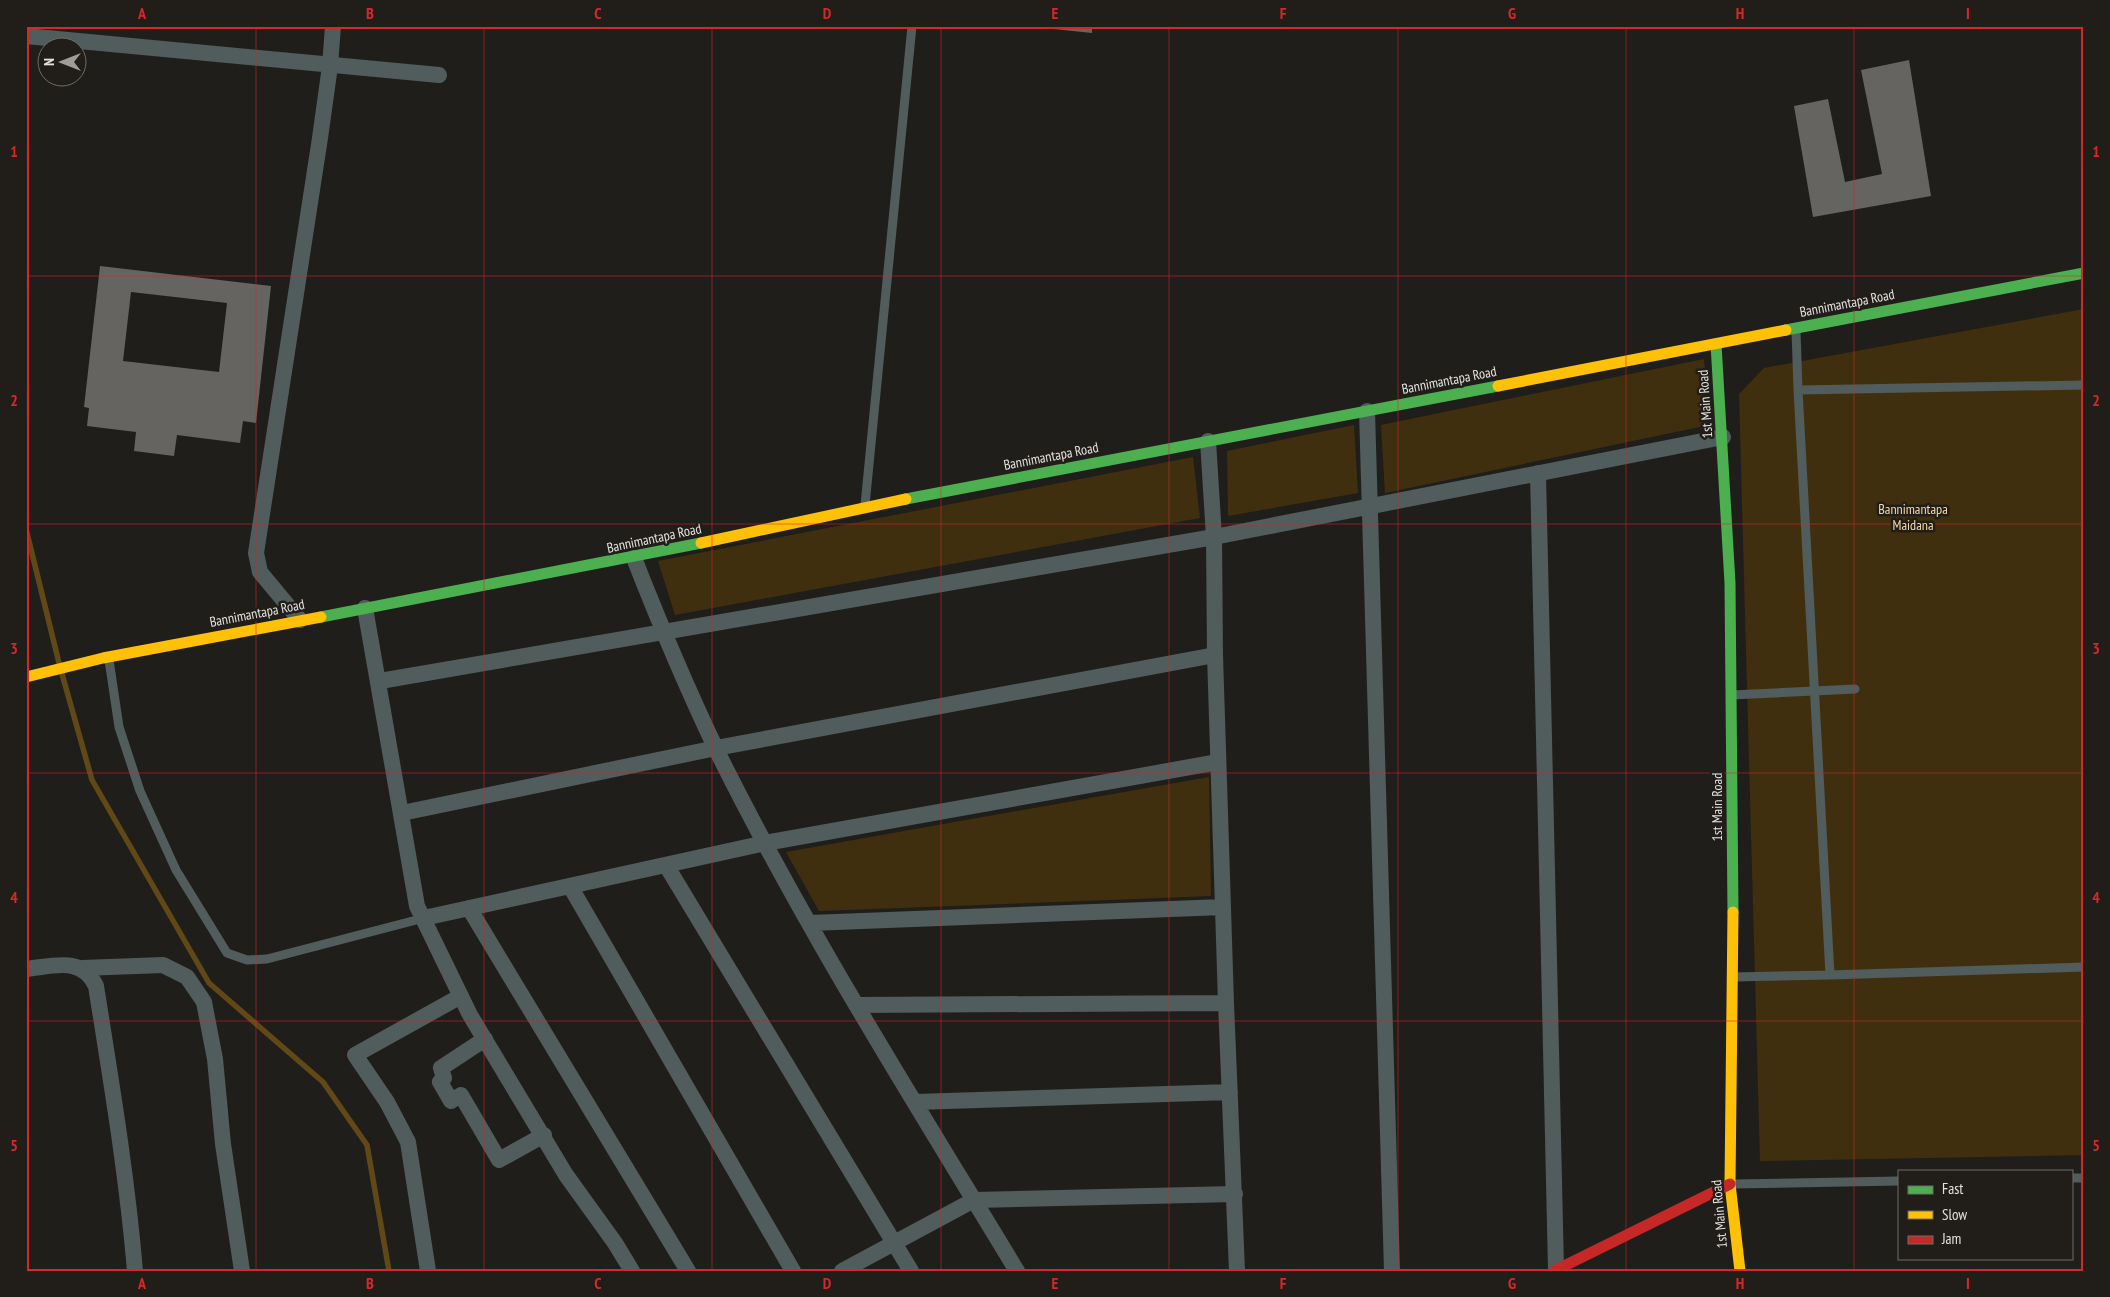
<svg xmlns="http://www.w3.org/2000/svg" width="2110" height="1297" font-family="'PT Sans Narrow',sans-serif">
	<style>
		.green { fill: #402f0f }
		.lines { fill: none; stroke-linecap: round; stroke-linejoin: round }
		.stream { stroke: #614917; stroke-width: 5.5 }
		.building { fill: #656461; fill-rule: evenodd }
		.lane { stroke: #515c5c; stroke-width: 9 }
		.street { stroke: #515c5c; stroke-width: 16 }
		.fast { stroke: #4caf50; stroke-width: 11 }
		.slow { stroke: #ffc107; stroke-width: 11 }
		.jam { stroke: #c62828; stroke-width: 11 }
		.grid { fill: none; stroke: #d62828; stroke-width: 1; stroke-opacity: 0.55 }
		.labels { text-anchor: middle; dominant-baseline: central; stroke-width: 5; stroke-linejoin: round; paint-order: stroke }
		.street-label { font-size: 14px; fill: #e3e1de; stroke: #211e1a }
		.park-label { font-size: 14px; fill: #f7d8a4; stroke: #211e1a }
		.neatline { fill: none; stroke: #d62828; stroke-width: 2 }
		.grid-label { font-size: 16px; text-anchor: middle; font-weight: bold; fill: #d62828 }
	</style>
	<rect width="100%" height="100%" fill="#201e1b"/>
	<path class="green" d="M2084,309V1155L1760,1161L1739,394L1764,368Z
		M1704,359L1709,425L1385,493L1381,425Z
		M1354,425L1358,493L1228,516L1227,451Z
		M1193,457L1200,518L675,615L658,561Z
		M1209,777L1211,896L819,911L786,852Z"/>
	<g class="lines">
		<path class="stream" d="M26,529L59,663
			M62,674L92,780L209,983L323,1082L367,1145L389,1271"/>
	</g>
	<path class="building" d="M1025,26H1092V33Z
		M1909,60L1931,196L1813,217L1794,106L1828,99L1845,182L1882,174L1861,70Z
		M100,266L271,286L256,423L243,421L240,443L177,435L174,456L134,451L136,432L87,426L89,408L84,407ZM131,292L227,303L219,372L123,361Z"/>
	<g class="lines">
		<path class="lane" d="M1796,331L1798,390
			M2084,385L1798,390L1830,975L2084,967
			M865,505L912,26
			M109,660L119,727L140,791L176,870L227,953L247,960L267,959L424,918
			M1732,695L1855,689
			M1733,977L1830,975
			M2071,1178H2084
			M1732,1184L1899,1181"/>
		<path class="street" d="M26,36L439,75
			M1367,411L1392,1271
			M1208,441L1214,537L1215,655L1226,1003L1237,1271
			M1538,473L1556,1270
			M634,558C659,622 686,686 716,749C805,929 913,1099 1017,1271
			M365,608L417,906L470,1015L566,1175L615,1243L632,1271
			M300,620L260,572L256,553L320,138L330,66L333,26
			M380,681L1214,537L1723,437
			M402,813L716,748L1215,655
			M666,865L911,1271
			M570,886L793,1271
			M469,908L688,1271
			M424,918L765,843L1218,762
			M810,923L1223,907
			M82,968L163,965L187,977L204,1002L215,1059L223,1144L242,1271
			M26,969C54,966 82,956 96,986C111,1081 127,1175 135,1271
			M856,1005L1226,1003
			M485,1039L441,1068L444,1078L440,1082L451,1101L461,1095L499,1160L544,1135
			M915,1102L1230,1092
			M428,1271L408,1142L387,1102L355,1055L461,996
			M842,1271L974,1200L1235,1194"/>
		<path class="fast" d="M1786,330L2084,273
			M1716,344L1730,583L1733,912
			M906,499L1498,386
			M321,617L701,543"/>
		<path class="slow" d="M1498,386L1786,330
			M701,543L906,499
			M26,677L103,658L321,617
			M1733,912L1730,1184L1740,1271"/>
		<path class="jam" d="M1554,1271L1730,1184"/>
	</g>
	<path class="grid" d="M256,26V1271M484,26V1271M712,26V1271M941,26V1271M1169,26V1271M1398,26V1271M1626,26V1271M1854,26V1271M26,276H2084M26,524H2084M26,773H2084M26,1021H2084"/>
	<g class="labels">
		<g class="street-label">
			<text transform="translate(1847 303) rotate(-11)">Bannimantapa Road</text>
			<text transform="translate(1449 380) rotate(-11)">Bannimantapa Road</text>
			<text transform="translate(1705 404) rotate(-94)">1st Main Road</text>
			<text transform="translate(1051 456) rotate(-11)">Bannimantapa Road</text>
			<text transform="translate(654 538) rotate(-12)">Bannimantapa Road</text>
			<text transform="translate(257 613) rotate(-11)">Bannimantapa Road</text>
			<text transform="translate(1717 807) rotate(-90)">1st Main Road</text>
			<text transform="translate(1719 1214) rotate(-95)">1st Main Road</text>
		</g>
		<g class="park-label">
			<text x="1913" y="509">Bannimantapa<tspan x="1913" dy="16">Maidana</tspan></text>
		</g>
	</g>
	<rect width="2110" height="1297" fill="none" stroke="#211e1a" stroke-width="55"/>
	<rect x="1898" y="1170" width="175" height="90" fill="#211e1a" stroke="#6f6c68"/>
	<rect x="1908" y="1186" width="25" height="8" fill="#4caf50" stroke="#6f6c68"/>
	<text x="1942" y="1194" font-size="15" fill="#e3e1de">Fast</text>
	<rect x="1908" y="1211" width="25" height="8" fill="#ffc107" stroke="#6f6c68"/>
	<text x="1942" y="1220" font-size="15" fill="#e3e1de">Slow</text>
	<rect x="1908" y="1236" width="25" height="8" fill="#c62828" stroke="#6f6c68"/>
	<text x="1942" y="1244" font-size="15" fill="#e3e1de">Jam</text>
	<g transform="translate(62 62) rotate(270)"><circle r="24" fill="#211e1a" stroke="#6f6c68"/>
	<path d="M0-4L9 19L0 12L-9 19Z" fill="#9f9d9a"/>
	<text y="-8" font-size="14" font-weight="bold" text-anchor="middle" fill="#e3e1de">N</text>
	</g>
	<rect x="28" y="28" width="2054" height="1242" class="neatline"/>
	<g class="grid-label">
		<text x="142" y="19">A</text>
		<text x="370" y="19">B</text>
		<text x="598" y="19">C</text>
		<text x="827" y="19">D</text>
		<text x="1055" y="19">E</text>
		<text x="1283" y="19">F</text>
		<text x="1512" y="19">G</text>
		<text x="1740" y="19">H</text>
		<text x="1968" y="19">I</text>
		<text x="14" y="157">1</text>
		<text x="2096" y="157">1</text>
		<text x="14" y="406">2</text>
		<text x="2096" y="406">2</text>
		<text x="14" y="654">3</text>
		<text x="2096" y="654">3</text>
		<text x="14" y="903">4</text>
		<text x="2096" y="903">4</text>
		<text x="14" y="1151">5</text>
		<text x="2096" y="1151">5</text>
		<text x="142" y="1289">A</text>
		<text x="370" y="1289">B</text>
		<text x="598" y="1289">C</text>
		<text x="827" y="1289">D</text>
		<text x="1055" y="1289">E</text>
		<text x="1283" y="1289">F</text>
		<text x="1512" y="1289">G</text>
		<text x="1740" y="1289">H</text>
		<text x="1968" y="1289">I</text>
	</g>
</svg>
